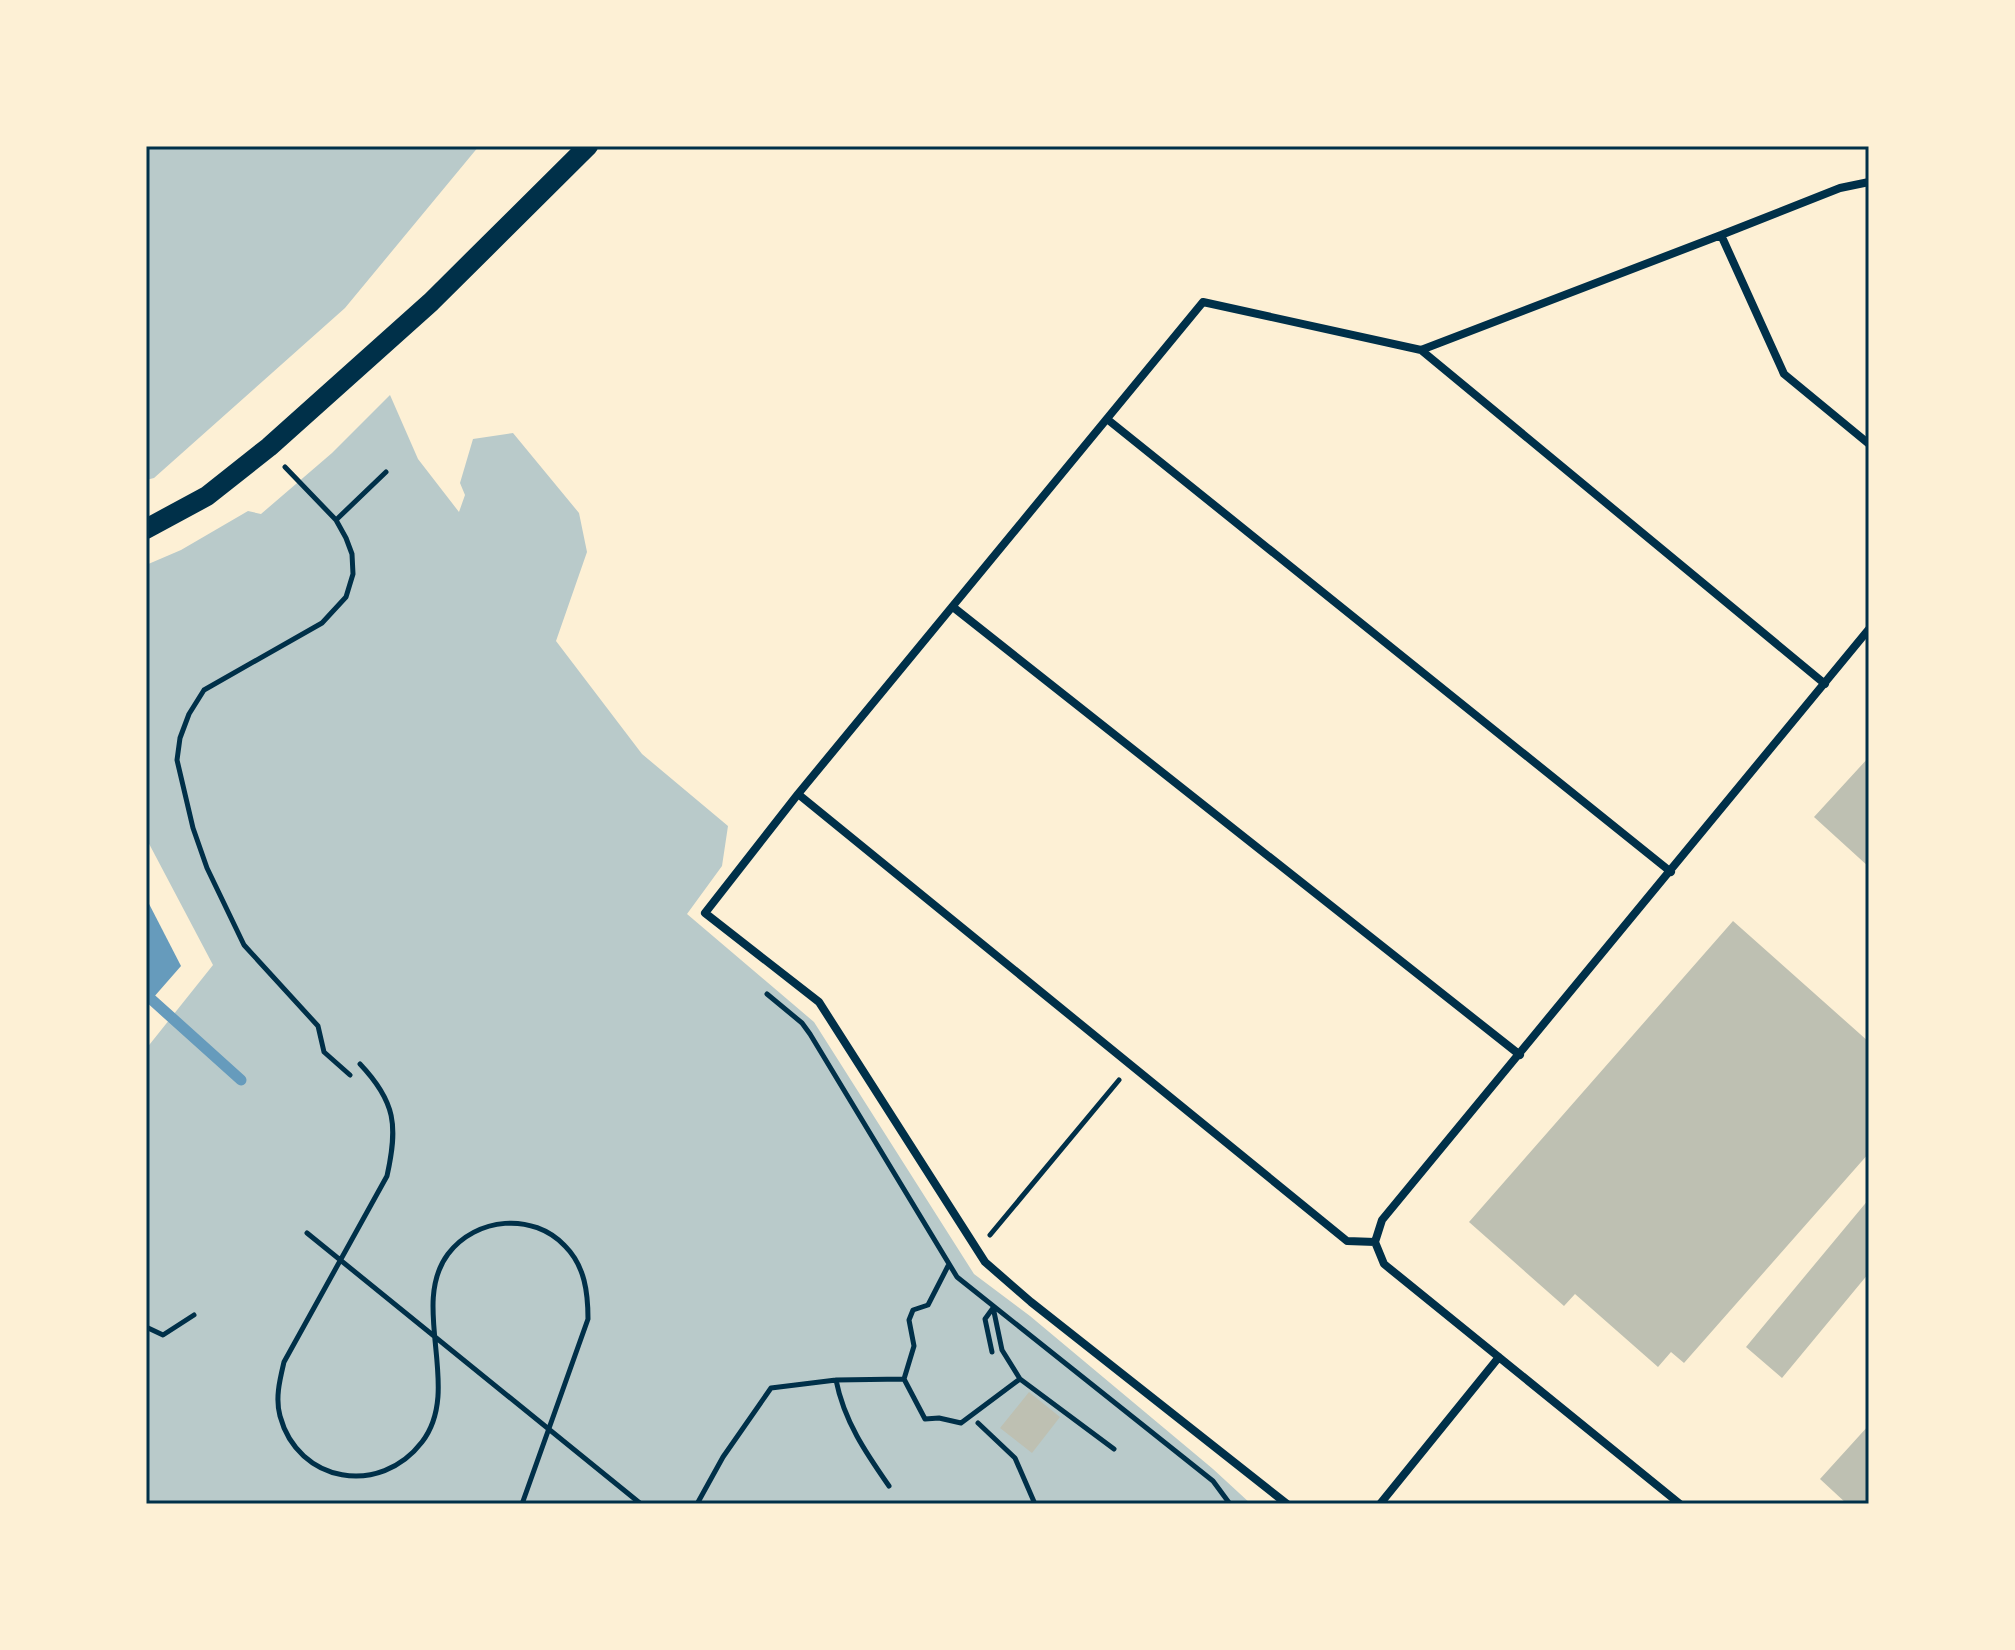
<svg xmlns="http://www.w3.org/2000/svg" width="2015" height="1650" font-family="'Sofia Sans Condensed',sans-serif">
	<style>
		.green { fill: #b9caca }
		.water { fill: #669bbc }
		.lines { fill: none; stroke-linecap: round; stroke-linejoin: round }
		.stream { stroke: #669bbc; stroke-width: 11 }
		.building { fill: #bec0b2 }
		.path { stroke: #003049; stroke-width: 5 }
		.minor { stroke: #003049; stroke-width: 8 }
		.primary { stroke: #003049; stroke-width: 20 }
		.neatline { fill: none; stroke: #003049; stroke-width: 3 }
	</style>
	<rect width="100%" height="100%" fill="#fdf0d5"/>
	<path class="green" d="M146,146H479L345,308L154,478L146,480Z
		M390,395L418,459L459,512L465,495L460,483L473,439L513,433L579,513L587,552L556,641L642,754L728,826L722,866L687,914L814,1022L974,1274L1030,1316L1213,1469L1251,1504H146V1049L213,965L146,838V565L181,550L248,511L261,514L332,453Z"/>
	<path class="water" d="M146,898L181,966L146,1006Z"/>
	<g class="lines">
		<path class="stream" d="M151,999L241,1080"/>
	</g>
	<path class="building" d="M1869,757V867L1814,817Z
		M1733,921L1869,1042V1107L1866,1110L1869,1112L1866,1119L1869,1122V1153L1684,1363L1671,1352L1658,1367L1575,1294L1564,1306L1469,1222Z
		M1869,1199V1273L1782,1378L1746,1347Z
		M1029,1392L1060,1417L1032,1453L1000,1428Z
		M1869,1425V1504H1847L1820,1479Z"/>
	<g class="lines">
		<path class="path" d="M285,467L336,520L346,538L352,554L353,574L346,597L322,623L204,690L189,714L180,738L177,760L193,828L207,868L244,945L318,1026L324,1052L350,1075
			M336,520L386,472
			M767,994L802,1023L810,1034L957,1277L1213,1481L1230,1504
			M360,1064C396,1102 398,1126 387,1176L284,1362C280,1379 275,1398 280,1416C298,1483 380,1497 422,1442C463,1389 409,1306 448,1254C476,1217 533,1212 565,1246C585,1266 588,1293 588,1319L522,1504
			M307,1233L641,1504
			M990,1235L1119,1080
			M948,1266L928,1305L913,1310L909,1320L914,1346L904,1379L925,1419L939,1418L961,1423L1020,1379
			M993,1307L1002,1350L1020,1379L1114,1449
			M146,1327L163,1335L194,1315
			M992,1352L985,1319L993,1308
			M836,1380C844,1421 866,1453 889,1486
			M978,1423L1015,1458L1035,1504
			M697,1504L723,1457L771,1388L836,1380L904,1379"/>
		<path class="minor" d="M1869,182L1840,188L1721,235L1784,374L1869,444
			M1721,235L1421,350L1825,684
			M1107,419L1671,872
			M953,607L1520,1055
			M798,794L1347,1241L1375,1242L1384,1264L1680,1504
			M1375,1242L1382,1220L1869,629
			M1287,1504L1031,1302L985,1262L819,1002L705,913L798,794L1203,302L1421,350
			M1380,1504L1499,1357"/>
		<path class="primary" d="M146,529L207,496L269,447L431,302L588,146"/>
	</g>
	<rect width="2015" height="1650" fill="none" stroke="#fdf0d5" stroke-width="296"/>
	<rect x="148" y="148" width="1719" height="1354" class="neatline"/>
</svg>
